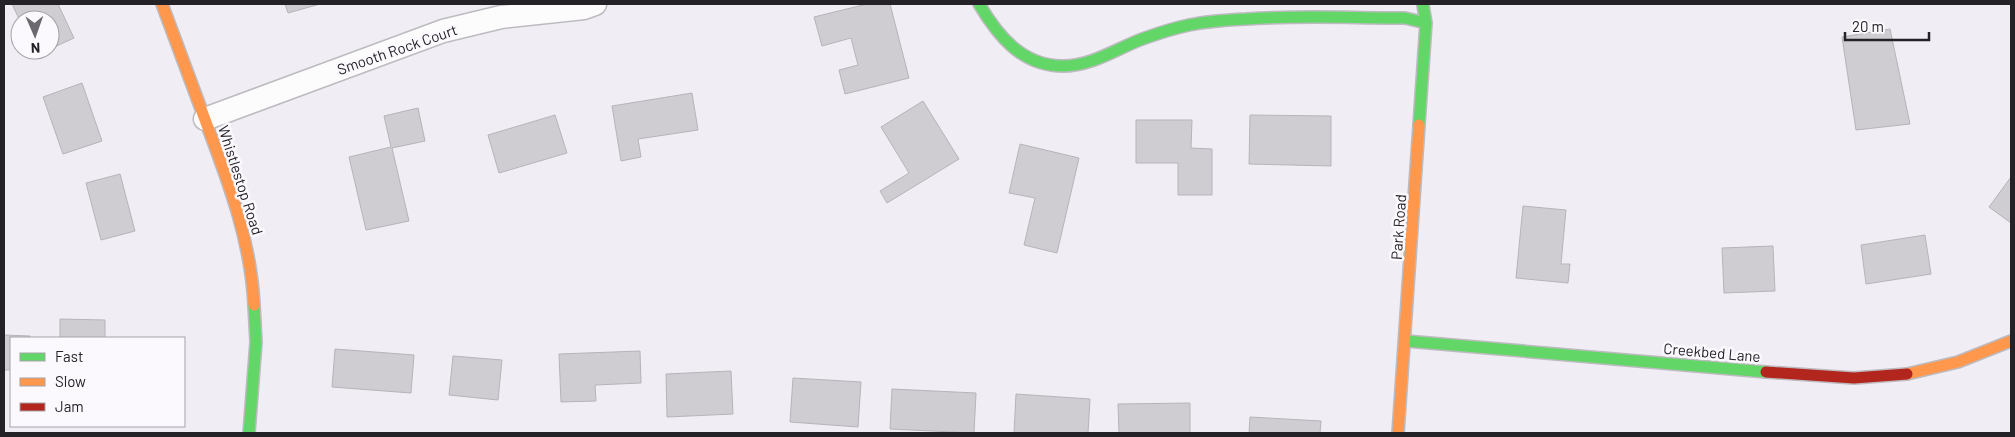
<svg xmlns="http://www.w3.org/2000/svg" width="2015" height="437" font-family="Barlow,sans-serif">
	<style>
		.building { fill: #d0cdd2; stroke: #b6b4b9 }
		.lines { fill: none; stroke-linecap: round; stroke-linejoin: round }
		.street-casing { stroke: #bdbbc0; stroke-width: 25 }
		.fast-casing { stroke: #bdbbc0; stroke-width: 14 }
		.slow-casing { stroke: #bdbbc0; stroke-width: 14 }
		.jam-casing { stroke: #bdbbc0; stroke-width: 14 }
		.street { stroke: #fdfcfd; stroke-width: 22 }
		.fast { stroke: #63d668; stroke-width: 11 }
		.slow { stroke: #ff974d; stroke-width: 11 }
		.jam { stroke: #b3261e; stroke-width: 11 }
		.labels { text-anchor: middle; dominant-baseline: central; stroke-width: 5; stroke-linejoin: round; paint-order: stroke }
		.street-label { font-size: 15px; fill: #242227; stroke: #fbf9fe }
	</style>
	<rect width="100%" height="100%" fill="#f0eef4"/>
	<path class="building" d="M12,4H58L74,38L50,49V20L20,21Z
		M285,4H320L288,13Z
		M867,4H890L909,78L845,94L839,70L858,65L851,38L822,46L814,17Z
		M1890,29L1910,124L1856,130L1842,37Z
		M82,83L102,141L63,154L43,97Z
		M692,93L698,130L638,139L641,157L621,161L612,106Z
		M923,101L959,159L887,203L880,191L909,173L881,127Z
		M418,108L425,141L392,148L409,221L366,230L349,157L391,147L384,116Z
		M555,115L567,153L499,173L488,135Z
		M1250,115L1331,116V166L1249,164Z
		M1136,120H1192L1191,148L1212,149V195H1178V163H1136Z
		M1020,144L1079,158L1057,253L1024,245L1035,198L1009,193Z
		M120,174L135,231L101,240L86,183Z
		M2011,177V223L1989,207Z
		M1523,206L1566,210L1561,264H1570L1568,283L1516,278Z
		M1925,235L1931,274L1866,284L1861,245Z
		M1773,246L1775,291L1724,293L1722,248Z
		M60,319L105,320V338H143H60Z
		M4,335L30,336V338H11V370H4Z
		M335,349L414,355L411,393L332,387Z
		M640,351L641,383L595,385L596,401L561,402L559,354Z
		M453,356L502,360L498,400L449,395Z
		M731,371L733,414L667,417L666,374Z
		M793,378L861,382L858,427L790,422Z
		M892,389L976,393L974,433L890,429Z
		M1016,394L1090,399L1088,433H1014Z
		M1190,403V433H1119L1118,404Z
		M1250,417L1321,421L1320,433H1249Z"/>
	<g class="lines">
		<defs>
			<path id="street" d="M205,119L443,31L501,17L584,8L595,4"/>
			<path id="fast" d="M979,4C998,36 1022,66 1063,66C1093,66 1119,47 1145,38C1159,33 1175,28 1189,25C1208,21 1227,20 1246,19C1298,15 1352,18 1405,18L1426,23
				M1419,125L1426,23L1423,5
				M1406,341L1766,372
				M249,433L256,342L254,305"/>
			<path id="slow" d="M162,4C177,44 192,85 207,125C229,183 251,242 254,305
				M1907,374L1958,362L2011,341
				M1398,433L1419,125"/>
			<path id="jam" d="M1766,372L1854,378L1907,374"/>
		</defs>
		<use href="#street" class="street-casing"/>
		<use href="#fast" class="fast-casing"/>
		<use href="#slow" class="slow-casing"/>
		<use href="#jam" class="jam-casing"/>
		<use href="#street" class="street"/>
		<use href="#fast" class="fast"/>
		<use href="#slow" class="slow"/>
		<use href="#jam" class="jam"/>
	</g>
	<g class="labels">
		<g class="street-label">
			<text transform="translate(397 49) rotate(-19)">Smooth Rock Court</text>
			<text transform="translate(241 180) rotate(72)">Whistlestop Road</text>
			<text transform="translate(1398 227) rotate(-86)">Park Road</text>
			<text transform="translate(1712 352) rotate(5)">Creekbed Lane</text>
		</g>
	</g>
	<rect width="2015" height="437" fill="none" stroke="#242227" stroke-width="10"/>
	<rect x="10" y="337" width="175" height="90" fill="#fbf9fe" stroke="#a5a3a8"/>
	<rect x="20" y="353" width="25" height="8" fill="#63d668" stroke="#a5a3a8"/>
	<text x="55" y="362" font-size="15" fill="#242227">Fast</text>
	<rect x="20" y="378" width="25" height="8" fill="#ff974d" stroke="#a5a3a8"/>
	<text x="55" y="387" font-size="15" fill="#242227">Slow</text>
	<rect x="20" y="403" width="25" height="8" fill="#b3261e" stroke="#a5a3a8"/>
	<text x="55" y="412" font-size="15" fill="#242227">Jam</text>
	<g transform="translate(35 35) rotate(178)"><circle r="24" fill="#fbf9fe" stroke="#a5a3a8"/>
	<path d="M0-4L9 19L0 12L-9 19Z" fill="#6b696f"/>
	<text y="-8" font-size="14" font-weight="bold" text-anchor="middle" fill="#242227">N</text>
	</g>
	<path d="M1845 32v8h84v-8" fill="none" stroke="#242227" stroke-width="2.5"/>
	<text x="1852" y="32" font-size="15" fill="#242227" stroke="#fbf9fe" stroke-width="4" paint-order="stroke">20 m</text>
</svg>
